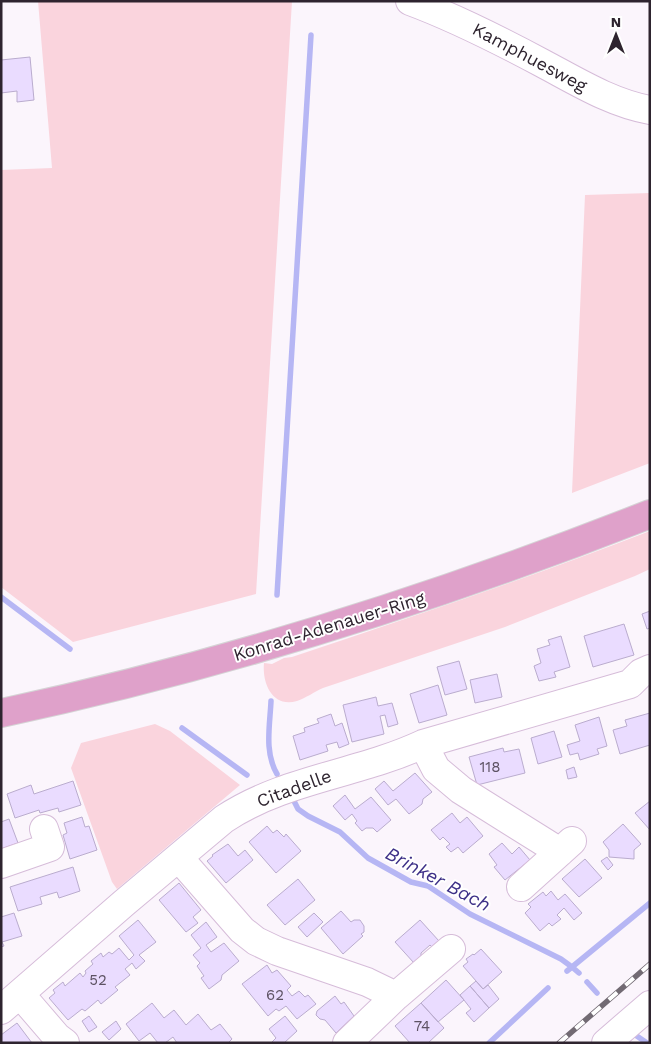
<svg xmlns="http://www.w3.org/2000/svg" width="651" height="1044" font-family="'Work Sans',sans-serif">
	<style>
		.green { fill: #fad4dd }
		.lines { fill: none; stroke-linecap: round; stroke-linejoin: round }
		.stream { stroke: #b6b6f4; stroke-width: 5.5 }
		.building { fill: #eadcff; stroke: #baacce }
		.minor-casing { stroke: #d6bcd9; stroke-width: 30 }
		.major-casing { stroke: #d5d3d5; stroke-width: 30 }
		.minor { stroke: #fff; stroke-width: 28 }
		.major { stroke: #dfa1ca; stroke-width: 28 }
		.rail-casing { stroke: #726a73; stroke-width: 5.5 }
		.rail { stroke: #fff; stroke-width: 4; stroke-dasharray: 11; stroke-linecap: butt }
		.labels { text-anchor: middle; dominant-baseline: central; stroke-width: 4; stroke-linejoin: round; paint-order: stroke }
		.number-label { font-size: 15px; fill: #5d5263 }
		.street-label { font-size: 18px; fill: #2e242f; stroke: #fff }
		.water-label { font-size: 19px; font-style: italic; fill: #3e3188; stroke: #fff }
	</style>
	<rect width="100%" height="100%" fill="#fbf5fc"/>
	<path class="green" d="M38,1H292L256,594L73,642L1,587V170L52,168Z
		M650,193V463L572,493L585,195Z
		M650,531V569L635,576L505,627L323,688C314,692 306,698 297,701C272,708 262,683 264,663L272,664L284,658L292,657C412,617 532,577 650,531Z
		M155,724L170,731L240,785L117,889L112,882L71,768L81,743Z"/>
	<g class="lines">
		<path class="stream" d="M277,595L311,35
			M1,597L70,649
			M271,701C270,725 264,752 277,774
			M182,728L247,775
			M294,801L298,809L308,816L340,832L368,858L411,882L428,886L470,914L561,959L572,967L567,971
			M579,973L572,967L650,903
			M587,982L597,993
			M631,1032L647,1043
			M489,1043L548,988"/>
	</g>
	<path class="building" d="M30,57L34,100L17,102V91L1,93V60Z
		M650,611V628L647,629L642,614Z
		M624,624L634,655L593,667L584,636Z
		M561,636L570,667L554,672L556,677L539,681L534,666L541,663L537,649L550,645L548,640Z
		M459,661L467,689L445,695L437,667Z
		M497,674L502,697L475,703L470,680Z
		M438,685L447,715L419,723L410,694Z
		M376,697L378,706L392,703L398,724L388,727L385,715L380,716L384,734L352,742L343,705Z
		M650,713V745L620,754L613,730L627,726L625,720Z
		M331,714L335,726L342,723L349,744L339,748L337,742L326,745L328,751L300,760L293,736L305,732L304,728L319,723L317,719Z
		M599,717L607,746L597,749L599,754L580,760L578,753L570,755L567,745L580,741L575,725Z
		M554,731L562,757L538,764L531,738Z
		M503,748L504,752L519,749L525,773L477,785L469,757Z
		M574,767L577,777L568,779L566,770Z
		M415,773L432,792L423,799L422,804L409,814L396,799L388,805L375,789L384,781L393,791Z
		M73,781L81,805L59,812L58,808L40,813L39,810L15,818L7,794L31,785L34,794Z
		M345,795L355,809L371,797L391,820L377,832L373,828H366L362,831L355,823L357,821L352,814L345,820L333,806Z
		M650,801V830L635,813Z
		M452,813L460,823L467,817L483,836L463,853L458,847L451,852L446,847L450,844L443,837L440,840L431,830Z
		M82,817L85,827L89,826L97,850L70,859L63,835L67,833L64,823Z
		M9,819L18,843L1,849V822Z
		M623,824L641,844L634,850V859L609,857V850L603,842Z
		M267,826L273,833L277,830L284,837L286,834L301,851L276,873L249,842Z
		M502,843L512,854L519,847L530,860L505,880L494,867L497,865L489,854Z
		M228,844L238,856L245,850L253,860L226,883L207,861L213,856L212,855Z
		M607,857L613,865L608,870L601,861Z
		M585,859L602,878L579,897L562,879Z
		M73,867L80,891L59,898L57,892L40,897L42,904L18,911L10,887Z
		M298,879L315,900L285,925L267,905Z
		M179,883L201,910L193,917L198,923L186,932L159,900Z
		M551,891L558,900L565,894L582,913L574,920L564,908L557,915L561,919L552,926L549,923L540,931L525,913L531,907L528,904L543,892L546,896Z
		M341,911L351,922L354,920H360L364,926V932L361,934L363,936L343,954L321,928Z
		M14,913L22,936L2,942L4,946L1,947V917Z
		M314,913L323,922L307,937L298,927Z
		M138,920L156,942L139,955L145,961L136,969L132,963L125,969L130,975L115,987L118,990L101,1004L98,1000L85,1011L82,1009L68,1020L49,998L55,993L53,990L63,982L65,986L80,973L83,977L86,973L85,971L93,964L91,961L101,953L103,957L109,952L112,954L119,948L129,960L134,955L119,936Z
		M420,920L439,941L432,947L430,945L421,953V957L414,963L395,942Z
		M206,922L217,937L206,945L211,952L224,943L239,961L222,975L221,980L209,989L201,978L204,976L197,966L200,963L193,955L201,948L191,935Z
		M481,949L502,972L483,989L463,966L468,962L466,959L473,954L474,955Z
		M267,965L272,973L277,970L291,986L287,990L292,996L299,991L305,997L308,995L316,1004L297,1019L286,1006L279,1011L276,1009L268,1016L242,984Z
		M446,980L464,1000L438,1022L421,1003Z
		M476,981L483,989L488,985L499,999L489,1008L470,986Z
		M470,986L489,1008L474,1022L466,1013L471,1009L460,995Z
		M335,996L341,1004L344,1002L354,1016L336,1033L325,1020L320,1019L316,1015L317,1011Z
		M152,1003L164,1018L174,1010L186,1025L198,1014L211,1030L220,1024L232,1039L228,1043H177L173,1037L165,1043H158L150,1033L139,1041L126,1024Z
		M421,1003L444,1028L428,1043H410L395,1026Z
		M89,1016L97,1027L89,1032L82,1021Z
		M285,1016L297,1031L284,1043H271L276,1038L269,1029Z
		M116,1021L121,1029L109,1040L102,1032Z
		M17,1023L32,1043H1V1035Z"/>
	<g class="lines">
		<defs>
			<path id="minor" d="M410,1C456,18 499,40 542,63C576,81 611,103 650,110
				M423,744L436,769L461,790L560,852
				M179,858L242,930L256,941L277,951L367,982L396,996
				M1,864L50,847L44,829
				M521,887L572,841
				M20,994L57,1037L65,1043
				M1,1010L124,903L224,819C284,779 359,774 423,744L630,684L641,673L650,669
				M347,1043L396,996L451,949
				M606,1043L650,1005"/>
			<path id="major" d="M1,713C223,666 439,597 650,514"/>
		</defs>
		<use href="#minor" class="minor-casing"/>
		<use href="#major" class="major-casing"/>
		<use href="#minor" class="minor"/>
		<use href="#major" class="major"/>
		<defs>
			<path id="rail" d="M559,1043L650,964"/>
		</defs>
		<use href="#rail" class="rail-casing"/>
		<use href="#rail" class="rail"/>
	</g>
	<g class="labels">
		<g class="number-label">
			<text x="490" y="767">118</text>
			<text x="98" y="980">52</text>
			<text x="275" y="995">62</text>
			<text x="422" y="1026">74</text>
		</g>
		<g class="street-label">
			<text transform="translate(530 57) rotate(28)">Kamphuesweg</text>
			<text transform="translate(329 626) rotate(-17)">Konrad-Adenauer-Ring</text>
			<text transform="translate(294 788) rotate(-20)">Citadelle</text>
		</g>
		<g class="water-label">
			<text transform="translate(438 879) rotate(28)">Brinker Bach</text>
		</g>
	</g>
	<rect width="651" height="1044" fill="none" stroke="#2e242f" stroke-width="5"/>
	<g transform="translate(616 35)" stroke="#ffffff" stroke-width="4" paint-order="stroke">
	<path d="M0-4L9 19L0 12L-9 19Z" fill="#2e242f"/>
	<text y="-8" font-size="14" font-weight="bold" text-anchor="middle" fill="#2e242f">N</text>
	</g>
</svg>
